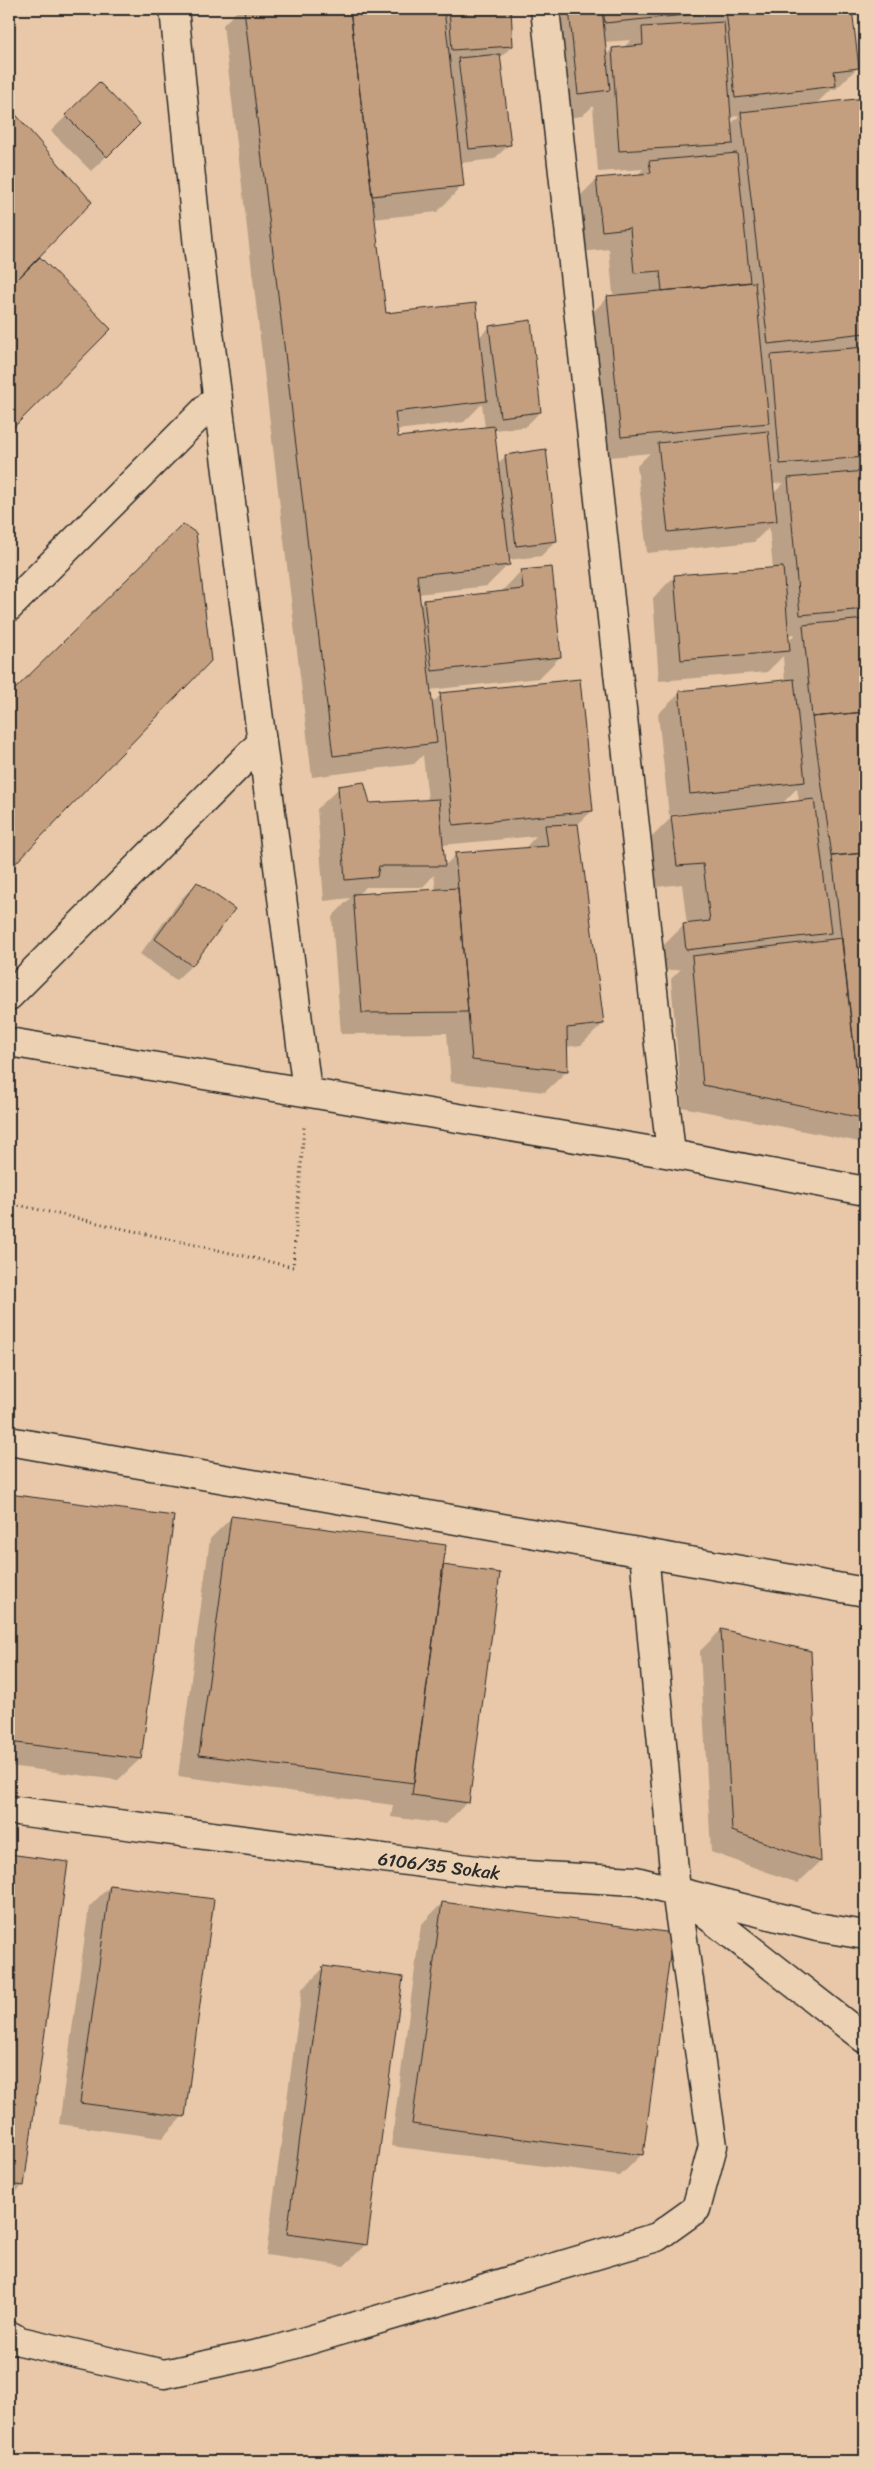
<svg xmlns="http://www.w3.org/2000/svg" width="874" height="2470" font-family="Sriracha,sans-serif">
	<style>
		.shadow { fill: #0003; fill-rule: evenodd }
		.building { fill: #c49f7f; stroke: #2b2b2b }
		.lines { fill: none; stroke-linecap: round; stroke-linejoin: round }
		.minor-casing { stroke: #2b2b2b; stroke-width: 31 }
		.path { stroke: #2b2b2b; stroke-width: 3; stroke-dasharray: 1 4; stroke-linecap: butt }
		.minor { stroke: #ecd1b3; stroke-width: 28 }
		.labels { text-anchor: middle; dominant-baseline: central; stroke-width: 5; stroke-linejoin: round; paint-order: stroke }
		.street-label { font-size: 18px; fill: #2b2b2b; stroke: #ecd1b3 }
	</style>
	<rect width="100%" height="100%" fill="#e8c8a8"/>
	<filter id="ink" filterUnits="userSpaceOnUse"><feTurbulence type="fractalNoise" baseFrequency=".02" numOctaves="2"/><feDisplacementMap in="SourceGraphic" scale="10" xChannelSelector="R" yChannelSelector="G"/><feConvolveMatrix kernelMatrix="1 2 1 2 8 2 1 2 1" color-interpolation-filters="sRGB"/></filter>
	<g filter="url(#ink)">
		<path class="shadow" d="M239,9H510L512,46L499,59L510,144L494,159L461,163L463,185L437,212L373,219L385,314L478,338L490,327L540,412L525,427L493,430L497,464L506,456L556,541L541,556L508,560L509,564L487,586L418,594L419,606L424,601L500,593L521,571L560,657L539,678L429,690L431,704L441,695L592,811L577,825L603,1024L581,1045L566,1047L567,1071L545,1092L451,1082L447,1033L341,1034L332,917L350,898L324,901L317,809L339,788L369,804L428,800L423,755L414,764L312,777L223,25ZM482,404L485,428L397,439L396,430L464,422ZM536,836L524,849L456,855L444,866L442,845ZM434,875L436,890L357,895L366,887H423Z
			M541,9H851L857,68L836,89L830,90L815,105L865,99V1143L682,1107L671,979L681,969L665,971L662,947L683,926L687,925L682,884L656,887L650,839L672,817L688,815V813L669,815L658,714L680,693L785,682L783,656L767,672L659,681L653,598L674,577L773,569L769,527L754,542L647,553L637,466L650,453L600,458L586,319L608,297L620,296V294H613L609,249L580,252L575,201L597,179L637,176L643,169L598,172L593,106L582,116L552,120ZM631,40L623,48L612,49L605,56L604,42ZM739,116L730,125V117ZM784,483L773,494L772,484ZM795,634L788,642L787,635ZM797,788L799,802L782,804Z
			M99,84L139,124L91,171L51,131Z
			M11,111L38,257L110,329L9,430V113Z
			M183,525L210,660L9,868V697Z
			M197,883L192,965L176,980L140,954L182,898Z
			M9,1495L173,1517L140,1759L118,1780L9,1766Z
			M232,1517L442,1566L467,1802L446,1824L391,1817L393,1805L178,1776L210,1539Z
			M721,1630L810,1652L820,1862L798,1883L711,1852L700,1651Z
			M9,1855L66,1863L23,2185L9,2199Z
			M865,1874V1905L861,1904Z
			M110,1886L183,2116L162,2138L59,2124L89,1907Z
			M442,1903L641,2155L620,2176L391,2146L421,1925Z
			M324,1968L366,2244L344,2266L266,2255L302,1989Z"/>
		<path class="building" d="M244,9H350L386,313L476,303L487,401L395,412L398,437L494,426L510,565L417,575L437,743L333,756Z
			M350,9H444L464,186L372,196Z
			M449,9H511L513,46L452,50Z
			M569,9H602L610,90L578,94Z
			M603,9H725V11L605,23Z
			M726,9H852L859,68L834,71L836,86L735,98Z
			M724,22L733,144L619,151L612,48L643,45L642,27Z
			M500,54L511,145L469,149L458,58Z
			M99,82L140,124L107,157L65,115Z
			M865,98V333L768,344L741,112Z
			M11,109L92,202L9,288V111Z
			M737,153L750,282L662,291L660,271L634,273L630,228L602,231L596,178L651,173L649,161Z
			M40,257L111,329L9,432V288Z
			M755,282L769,423L621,437L607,296Z
			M531,320L541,412L500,417L489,326Z
			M865,347V457L780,464L771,355Z
			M768,431L777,521L668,532L658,443Z
			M546,449L557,541L516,546L505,455Z
			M865,471V609L800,615L788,478Z
			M183,524L196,533L211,661L9,870V695Z
			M552,567L561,657L432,671L424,600L523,589L521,570Z
			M783,567L790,651L681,660L674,575Z
			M865,619V712L812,717L803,625Z
			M580,679L593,811L453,825L440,693Z
			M794,679L805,782L690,794L679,691Z
			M865,712V853L832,856L812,717Z
			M364,782L370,803L439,799L445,866H379L377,877L345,880L338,786Z
			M814,799L831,933L686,950L683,924L710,921L703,864L677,866L671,816Z
			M578,824L604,1024L567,1028L568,1071L472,1060L455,853L548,846L545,825Z
			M865,853V1119L862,1118L832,856Z
			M197,882L235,909L192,966L155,939Z
			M458,888L468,1012L362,1013L353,894Z
			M842,938L862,1118L703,1085L692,956Z
			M9,1494L174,1516L141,1759L9,1742Z
			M231,1516L446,1545L414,1783L199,1755Z
			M443,1565L500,1573L469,1803L412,1795Z
			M721,1629L811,1651L821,1862L732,1831Z
			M9,1854L68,1862L24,2186L9,2184Z
			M110,1885L214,1899L185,2117L80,2103Z
			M442,1902L673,1933L643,2155L412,2124Z
			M323,1966L403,1977L367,2245L287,2234Z"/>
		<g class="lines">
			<defs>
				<path id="minor" d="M174,9L198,247L307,1091
					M545,9L671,1154
					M9,607L218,397
					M9,996L262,742
					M9,1042L671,1154L865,1191
					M9,1441L865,1592
					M9,1810L508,1874L636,1881L817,1927L865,1935
					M685,1898L865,2039
					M9,2335L20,2341L164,2374L272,2351L657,2237L696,2209L713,2146L676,1891L644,1553"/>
			</defs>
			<use href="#minor" class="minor-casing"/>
			<path class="path" d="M9,1203L293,1267L304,1127"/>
			<use href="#minor" class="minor"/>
		</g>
	</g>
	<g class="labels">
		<g class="street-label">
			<text transform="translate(439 1866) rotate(7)">6106/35 Sokak</text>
		</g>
	</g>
	<rect width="874" height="2470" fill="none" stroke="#ecd1b3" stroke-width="30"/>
	<rect x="15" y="15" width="844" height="2440" fill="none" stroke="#2b2b2b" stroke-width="2" filter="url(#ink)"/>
</svg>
